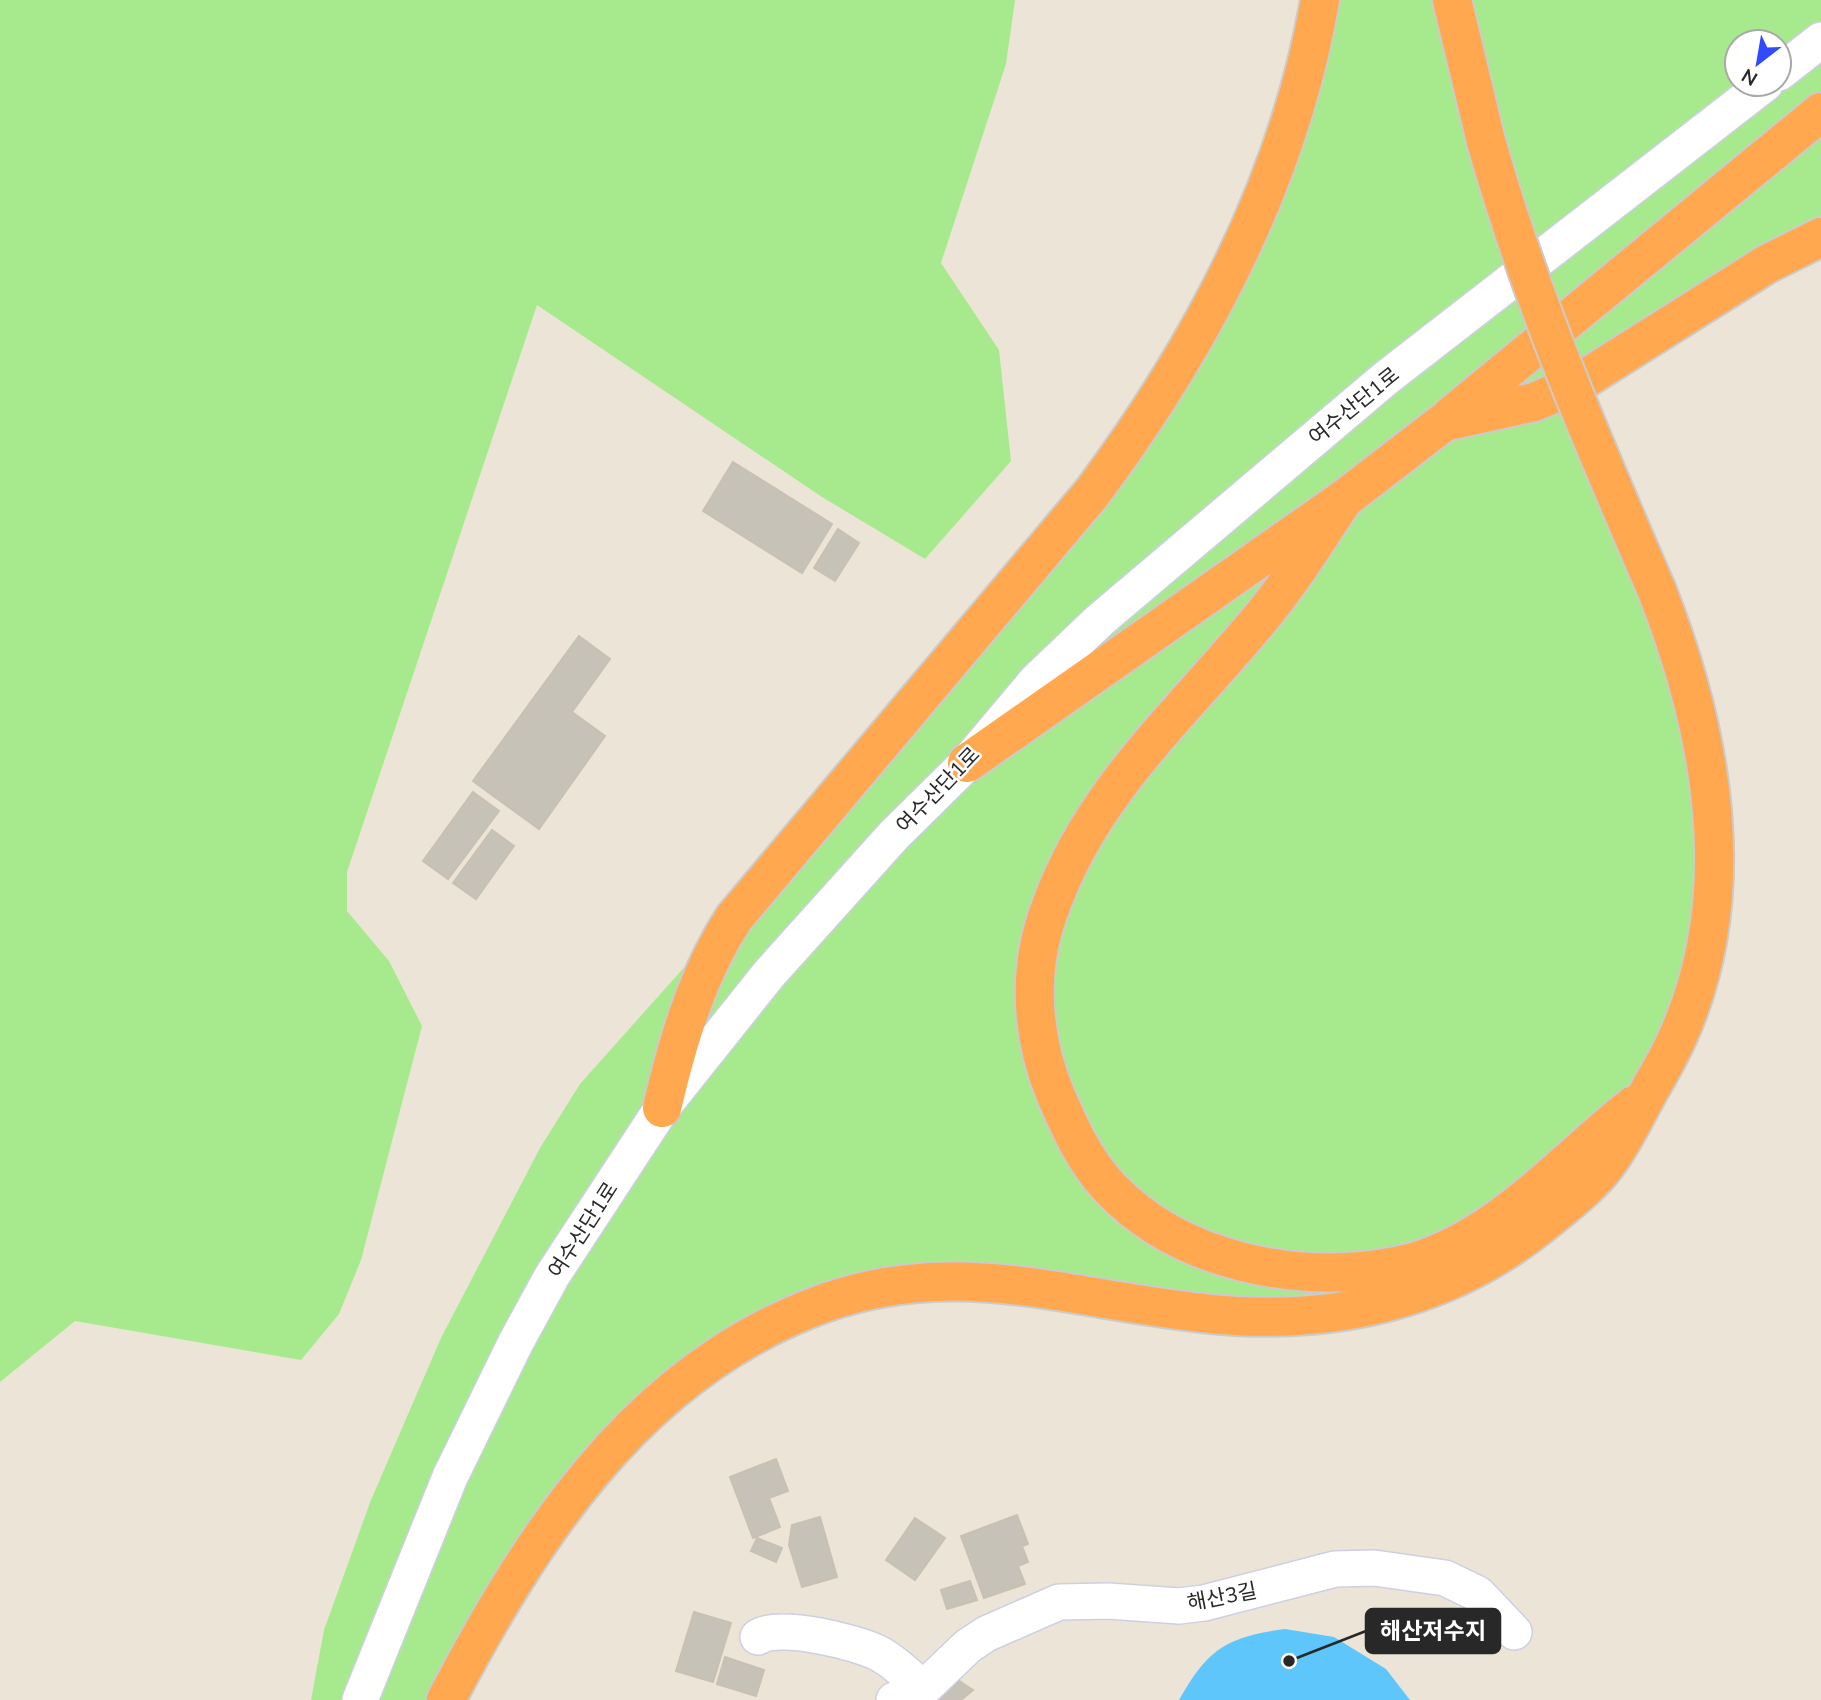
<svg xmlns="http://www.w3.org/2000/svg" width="1821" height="1700" font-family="'Nunito Sans','Noto Sans KR',sans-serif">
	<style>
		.green { fill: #a6ea8d; fill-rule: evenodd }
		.water { fill: #5ec6fb }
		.building { fill: #c7c2b8; stroke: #c8c1b1; stroke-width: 2 }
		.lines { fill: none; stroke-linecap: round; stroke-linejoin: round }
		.minor-casing { stroke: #cdcfe3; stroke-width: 38 }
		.highway-casing { stroke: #cbcbcb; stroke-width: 42 }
		.minor { stroke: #fff; stroke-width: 35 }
		.highway { stroke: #ffa850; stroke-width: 38 }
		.highway-bridge-casing { stroke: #cbcbcb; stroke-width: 42; stroke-linecap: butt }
		.highway-bridge { stroke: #ffa850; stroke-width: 38 }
		.labels { text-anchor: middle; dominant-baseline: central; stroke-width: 5; stroke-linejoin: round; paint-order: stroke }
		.street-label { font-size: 21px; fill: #282828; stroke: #fff }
		.leader { fill: none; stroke: #282828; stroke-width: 2.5 }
		.callout-dot { fill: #282828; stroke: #fff; stroke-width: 2.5 }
		.callout { fill: #282828; stroke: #282828; stroke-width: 2.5 }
		.callout-label { font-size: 23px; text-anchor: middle; font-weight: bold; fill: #fff }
	</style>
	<rect width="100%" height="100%" fill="#ece5d7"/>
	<path class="green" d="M0,0H1015L1006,64L941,263L999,350L1011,461L925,559L822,497L537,305L347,872V911L389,961L422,1026L361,1260L339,1314L301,1360L75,1321L0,1382Z
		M1320,0H1821V237L1575,385L1714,817L1664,1064L1382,1304L877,1287L666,1395L446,1700H311L324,1630L371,1500L441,1338L540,1148L580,1084L788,851L1187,355ZM1737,42H1779V84H1737Z"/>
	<path class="water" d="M1285,1629L1334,1637L1386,1669L1410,1700H1179C1208,1648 1227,1637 1285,1629Z"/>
	<path class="building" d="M733,462L832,524L802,573L703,511Z
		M838,529L859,543L835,581L814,568Z
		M579,636L610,659L572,712L605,736L539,829L473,781Z
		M473,792L499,811L448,879L423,861Z
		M492,830L514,846L476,899L453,883Z
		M776,1459L788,1491L769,1498L780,1527L753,1538L730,1477Z
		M1017,1515L1028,1544L1022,1546L1028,1562L1018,1566L1025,1584L984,1598L961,1536Z
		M820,1517L837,1577L802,1587L789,1545L792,1525Z
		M915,1518L945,1538L915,1580L886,1560Z
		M757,1538L782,1548L776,1562L751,1551Z
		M970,1581L977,1600L947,1609L941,1590Z
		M694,1612L731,1623L713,1682L676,1671Z
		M725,1657L764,1670L756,1696L717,1684Z
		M955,1678L973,1690L961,1700H935Z"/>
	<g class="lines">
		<defs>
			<path id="minor" d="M1779,73L1821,40
				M758,1637C780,1623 857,1642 880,1654C896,1663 910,1677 923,1689
				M360,1700L450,1477L516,1342L552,1276L662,1108L769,974L894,835L967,763L1036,681L1100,620L1386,378L1765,84
				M894,1700L923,1689L968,1646L986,1634L1059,1602L1108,1601L1179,1606L1204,1603L1335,1569L1374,1568L1445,1578L1478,1594L1514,1632"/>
			<path id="highway" d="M1452,0L1486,141
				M1451,416L1821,112
				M1344,499C1315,542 1288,587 1254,626C1172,724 1080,803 1043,930C1028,984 1034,1044 1056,1096C1070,1128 1084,1160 1109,1187C1180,1262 1297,1285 1397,1266C1492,1247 1561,1162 1634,1105
				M967,763L1344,499L1444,422L1534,402L1575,385L1767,264L1821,237
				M662,1108C678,1041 696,977 734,918L1092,493C1201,347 1289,182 1320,0
				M446,1700C530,1540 631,1381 806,1310C946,1252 1061,1298 1202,1313C1326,1327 1444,1303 1542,1224C1563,1207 1584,1191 1602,1170C1625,1141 1639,1107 1658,1075C1747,923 1718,747 1657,591"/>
		</defs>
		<use href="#minor" class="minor-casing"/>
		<use href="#highway" class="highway-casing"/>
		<use href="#minor" class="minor"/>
		<use href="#highway" class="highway"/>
		<defs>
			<path id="highway-bridge" d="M1486,141C1530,297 1593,443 1657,591"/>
		</defs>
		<use href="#highway-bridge" class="highway-bridge-casing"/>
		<use href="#highway-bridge" class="highway-bridge"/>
	</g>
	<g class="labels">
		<g class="street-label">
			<text transform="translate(1354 406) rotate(-39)">여수산단1로</text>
			<text transform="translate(938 790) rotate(-46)">여수산단1로</text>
			<text transform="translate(583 1230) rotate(-57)">여수산단1로</text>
			<text transform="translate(1222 1597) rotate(-11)">해산3길</text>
		</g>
	</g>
	<path class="leader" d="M1289 1661L1366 1631"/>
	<circle class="callout-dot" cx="1289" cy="1661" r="7"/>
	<rect class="callout" x="1366" y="1609" width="134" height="44" rx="7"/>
	<g class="callout-label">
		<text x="1433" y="1639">해산저수지</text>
	</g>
	<g transform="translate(1758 63) rotate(211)"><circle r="33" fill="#ffffff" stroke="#a9a9a9" stroke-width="2"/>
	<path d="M0-5L12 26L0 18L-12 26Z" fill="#324aff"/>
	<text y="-10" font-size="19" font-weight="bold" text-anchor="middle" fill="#282828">N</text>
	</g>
</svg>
